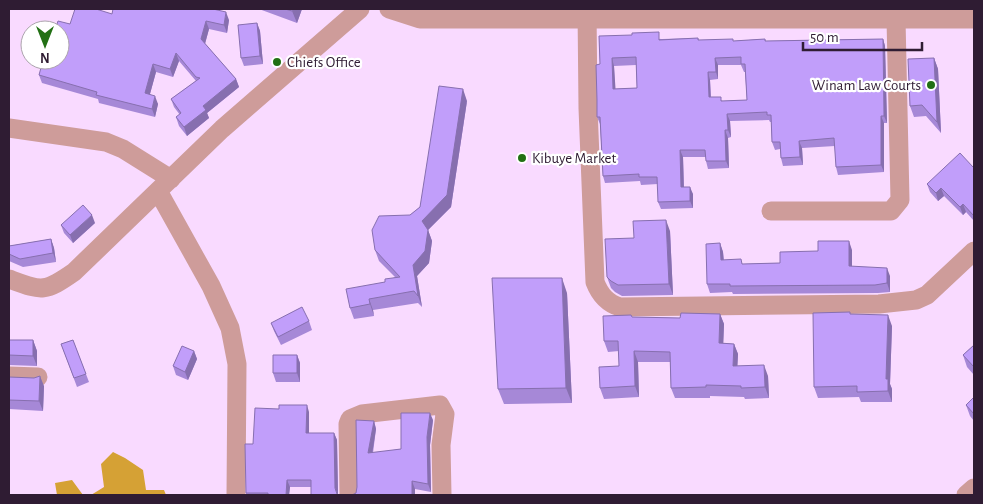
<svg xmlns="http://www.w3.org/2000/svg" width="983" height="504" font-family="'Alegreya Sans',sans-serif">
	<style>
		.forest { fill: #d5a135 }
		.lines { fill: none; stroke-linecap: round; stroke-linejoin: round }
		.minor { stroke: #ce9c9a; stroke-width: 19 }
		.wall { fill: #a688d7; fill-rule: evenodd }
		.shaded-wall { fill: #876faf }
		.building { fill: #c19efa; stroke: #876faf; fill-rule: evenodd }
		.poi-dot { fill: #227014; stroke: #fff; stroke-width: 2 }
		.labels { text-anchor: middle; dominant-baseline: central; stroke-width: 4.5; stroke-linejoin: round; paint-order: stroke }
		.poi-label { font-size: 15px; fill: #2f1c33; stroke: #fff; text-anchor: start }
	</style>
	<rect width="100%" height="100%" fill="#f9daff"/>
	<path class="forest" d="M113,452L125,458L143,470L146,490H164L166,495H91L104,487L101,464Z
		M72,480L83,495H57L55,483Z"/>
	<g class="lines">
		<path class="minor" d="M389,9L420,19H974
			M587,9L588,108L595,282C600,295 607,303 620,307L879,304L916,300L927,295L974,251
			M9,128L106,142L123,149L171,179
			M158,191L211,286L230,328L237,364L236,495
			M771,211H891L900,200L896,19L903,11
			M9,279C42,291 44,293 74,272L222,129L360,9
			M9,376L38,377
			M349,495L348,424L350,419L362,414L440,405L445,414L441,445L442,495
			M966,495L974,488"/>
	</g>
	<path class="wall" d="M259,9H302L297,23Z
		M112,14L229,20L227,33L209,29L205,44L236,79L239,87L207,113L209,118L187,136L179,126L176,117L180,115L174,107L171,99L196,81L179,61L173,77L156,72L150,94L158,104L155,117L99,103L98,99L42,83L39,75L44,64L70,24Z
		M257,23L260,31L263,64L244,66L241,58Z
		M599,36L662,39L698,38L699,40L734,41L765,39L766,41L883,39L885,46L887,123H884V172L838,175L836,167L835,146L802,148L803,165L783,166L781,158L780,149L775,150L772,142L771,122H770L769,120L730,121L731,137L728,138L729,168L708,169L706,161V157H683L684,187L693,194V208L661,209L658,202V184L641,185L640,181L605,183L603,176L600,124L597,117L600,64ZM636,65L637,88L615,89L614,66ZM718,65H741L744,72H745L747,100L723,101L711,97L710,80L718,79Z
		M934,58L938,69L941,133L926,116L914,117L910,106Z
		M467,101L451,207L428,230L432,241L429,263L417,276L422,307L418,303L373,310L374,316L354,319L350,308L385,282L395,277L379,261L375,250L410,215L420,207Z
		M974,166V221L966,212L963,215L944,196L938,201L930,192L927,184L973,167Z
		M95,223L73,243L64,233L61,225Z
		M670,231L673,295L622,296L615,292L611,288L607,277L634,238Z
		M51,239L54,248L56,262L23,267L9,261V246Z
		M720,243L723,252L724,260L743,264L780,263L852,250V267L890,276V292L878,293L733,294L732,292L710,293L707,284Z
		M567,293L572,403L504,404L498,389Z
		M720,314L724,324L723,343L734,344L738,354L737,366L768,376L769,398L745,399L744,397L710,396V398H675L671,388L670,362H638L639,397L604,399L600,388L619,366V351L608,352L604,341L631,315L632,317L680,318Z
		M850,314L892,326L890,384L892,389V402H861L859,397L818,398L814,387Z
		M309,321L312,330L281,345L274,331L271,323Z
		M9,340H33L37,351V366L9,365Z
		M73,340L89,382L77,387L61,344Z
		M974,345V375L967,367L963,355Z
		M194,351L197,359L188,380L176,375L173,366Z
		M297,355L300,363V382H276L273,373Z
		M9,377L44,386L43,411L9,409Z
		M974,397V421L970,416L966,405Z
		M309,412V433H334L337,440L338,495L311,487H290L289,495H246V493L253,444Z
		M433,420L430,445L431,492L415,489V495L356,493L374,421L376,429L373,453L401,449Z"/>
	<path class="shaded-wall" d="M293,9H302L297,23L292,11Z
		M226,12L229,20L227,33L224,25Z
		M206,21L209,29L204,47L201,39Z
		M257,23L260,31L263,64L260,56Z
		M883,39L885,46L887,123L884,116Z
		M176,53L179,61L173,77L170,69Z
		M612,58L614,66L616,96L613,89Z
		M715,58L718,65V79L716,72Z
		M934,58L938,69L941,133L937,122Z
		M153,64L156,72L148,101L145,93Z
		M708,72L710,80L711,105L709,97Z
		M236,79L239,87L207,113L209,118L187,136L184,127L203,106Z
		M9,84L10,88L9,99Z
		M463,89L467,101L451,207L428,230L432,241L429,263L417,276L422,307L418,296L413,265L422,221Z
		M155,96L158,104L155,117L152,109Z
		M727,114L730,121L731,137L728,130Z
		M881,116L884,123V172L881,165Z
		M725,130L728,138L729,168L726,161Z
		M799,141L802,148L803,165L800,157Z
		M680,150L683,157L684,195L681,187Z
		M690,187L693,194V208L690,201Z
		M941,188L944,196L938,201L936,193Z
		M963,204L966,212L963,215L960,207Z
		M92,215L95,223L73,243L70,235Z
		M666,220L670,231L673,295L669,284Z
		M51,239L54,248L56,262L53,253Z
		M849,241L852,250V275L849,266Z
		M720,243L723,252L724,268L721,260Z
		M887,268L890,276V292L887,283Z
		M562,278L567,293L572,403L566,388Z
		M369,299L373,310L374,316L370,304Z
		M720,314L724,324L723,353L719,343Z
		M888,315L892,326L890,384L892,389V402L888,391L886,379Z
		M33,340L37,351V366L33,356Z
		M734,344L738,354L737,377L733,366Z
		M194,351L197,359L188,380L185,372Z
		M634,351L638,362L639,397L635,386Z
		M297,355L300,363V382L297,373Z
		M764,365L768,376L769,398L765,387Z
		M40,376L44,386L43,411L39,401Z
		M307,405L309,412V440L306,433Z
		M430,413L433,420L430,445L431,492L428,484L427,437Z
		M374,421L376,429L371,461L368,453Z
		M334,433L337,440L338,495L335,488Z
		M287,480L290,487L289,495H286Z
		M412,481L415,489V495H412Z"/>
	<path class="building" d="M75,9H96L112,14L113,9H213L226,12L224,25L206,21L201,39L236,79L203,106L206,110L184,127L176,117L181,113L171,99L200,78L196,77L176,53L170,69L153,64L145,93L155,96L152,109L96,95L97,92L39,75L42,64H44L46,60H60V30H55L58,21L70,24Z
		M285,9H293L292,11Z
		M257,23L260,56L241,58L238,25Z
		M659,32V40L698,38V40L733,39V41L765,39V41L883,39L884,116H881V165L836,167L834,138L799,141L800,157L781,158L780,142H772L771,115H767V112L727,114L728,130H725L726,161H706L705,150H680L681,187H690V201L658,202L657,177H639V174L603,176L600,117H597V100L596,65L600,64L599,36L632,35V33ZM636,57L637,88L613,89L612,58ZM741,57V64H745L747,100L721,101V97H709L708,72H716L715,58Z
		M934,58L937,122L922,105L910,106L908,59Z
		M439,86L463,89L447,195L422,221L428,230L425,251L413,265L418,296L414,291L369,299L370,304L350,308L346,289L385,282V279L400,277L375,250L372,230L379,216L410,215L420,207Z
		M960,153L973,167L974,166V216L963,204L960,207L941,188L936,193L927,184Z
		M83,205L92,215L70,235L61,225Z
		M666,220L669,284L618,285L611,281L607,277L605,239L634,238L633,221Z
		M51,239L53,253L20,259L9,254V246Z
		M818,241H849V266L887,268V283L875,285L730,286V284H707L706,244L720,243L721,260L741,259L742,264L780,263V252L818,251Z
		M492,278H562L566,388L498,389Z
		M302,307L309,321L278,337L271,323Z
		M850,312V314L888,315L886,379H888V391L857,392V386L814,387L813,313Z
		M681,313L720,314L719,343L734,344L733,366L764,365L765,387L741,388V386L706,385V387L671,388L670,352L634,351L635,386L600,388L599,367L619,366L618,341H604L603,316L631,315L632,317L680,318Z
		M9,340H33V356L9,355Z
		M73,340L86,374L74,378L61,344Z
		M974,345V367L963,355Z
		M182,346L194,351L185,372L173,366Z
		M273,355H297V373H273Z
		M40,376L39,401L9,400V377L34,378Z
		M974,397V414L966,405Z
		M279,405H307L306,433H334L335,488L337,494L339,495H311V480H287L286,495H268V493H246L245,444H253L255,408L279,409Z
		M401,413H430L427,437L428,484L412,481V495H352L356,493L357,487L356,420L374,421L368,453L401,449Z"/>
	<g class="poi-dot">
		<circle cx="277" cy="62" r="5"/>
		<circle cx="931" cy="85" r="5"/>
		<circle cx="522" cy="158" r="5"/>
	</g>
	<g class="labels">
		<g class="poi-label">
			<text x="287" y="62">Chiefs Office</text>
			<text x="921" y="85" text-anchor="end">Winam Law Courts</text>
			<text x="532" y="158">Kibuye Market</text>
		</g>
	</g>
	<rect width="983" height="504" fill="none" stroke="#2f1c33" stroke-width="20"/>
	<g transform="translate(45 45) rotate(180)"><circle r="24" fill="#ffffff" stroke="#aca4ad"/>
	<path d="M0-4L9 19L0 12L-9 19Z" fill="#227014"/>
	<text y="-8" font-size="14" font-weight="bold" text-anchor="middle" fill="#2f1c33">N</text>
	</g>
	<path d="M803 42v8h119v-8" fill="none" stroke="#2f1c33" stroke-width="2.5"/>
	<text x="810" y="42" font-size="15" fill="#2f1c33" stroke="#ffffff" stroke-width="4" paint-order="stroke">50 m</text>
</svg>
